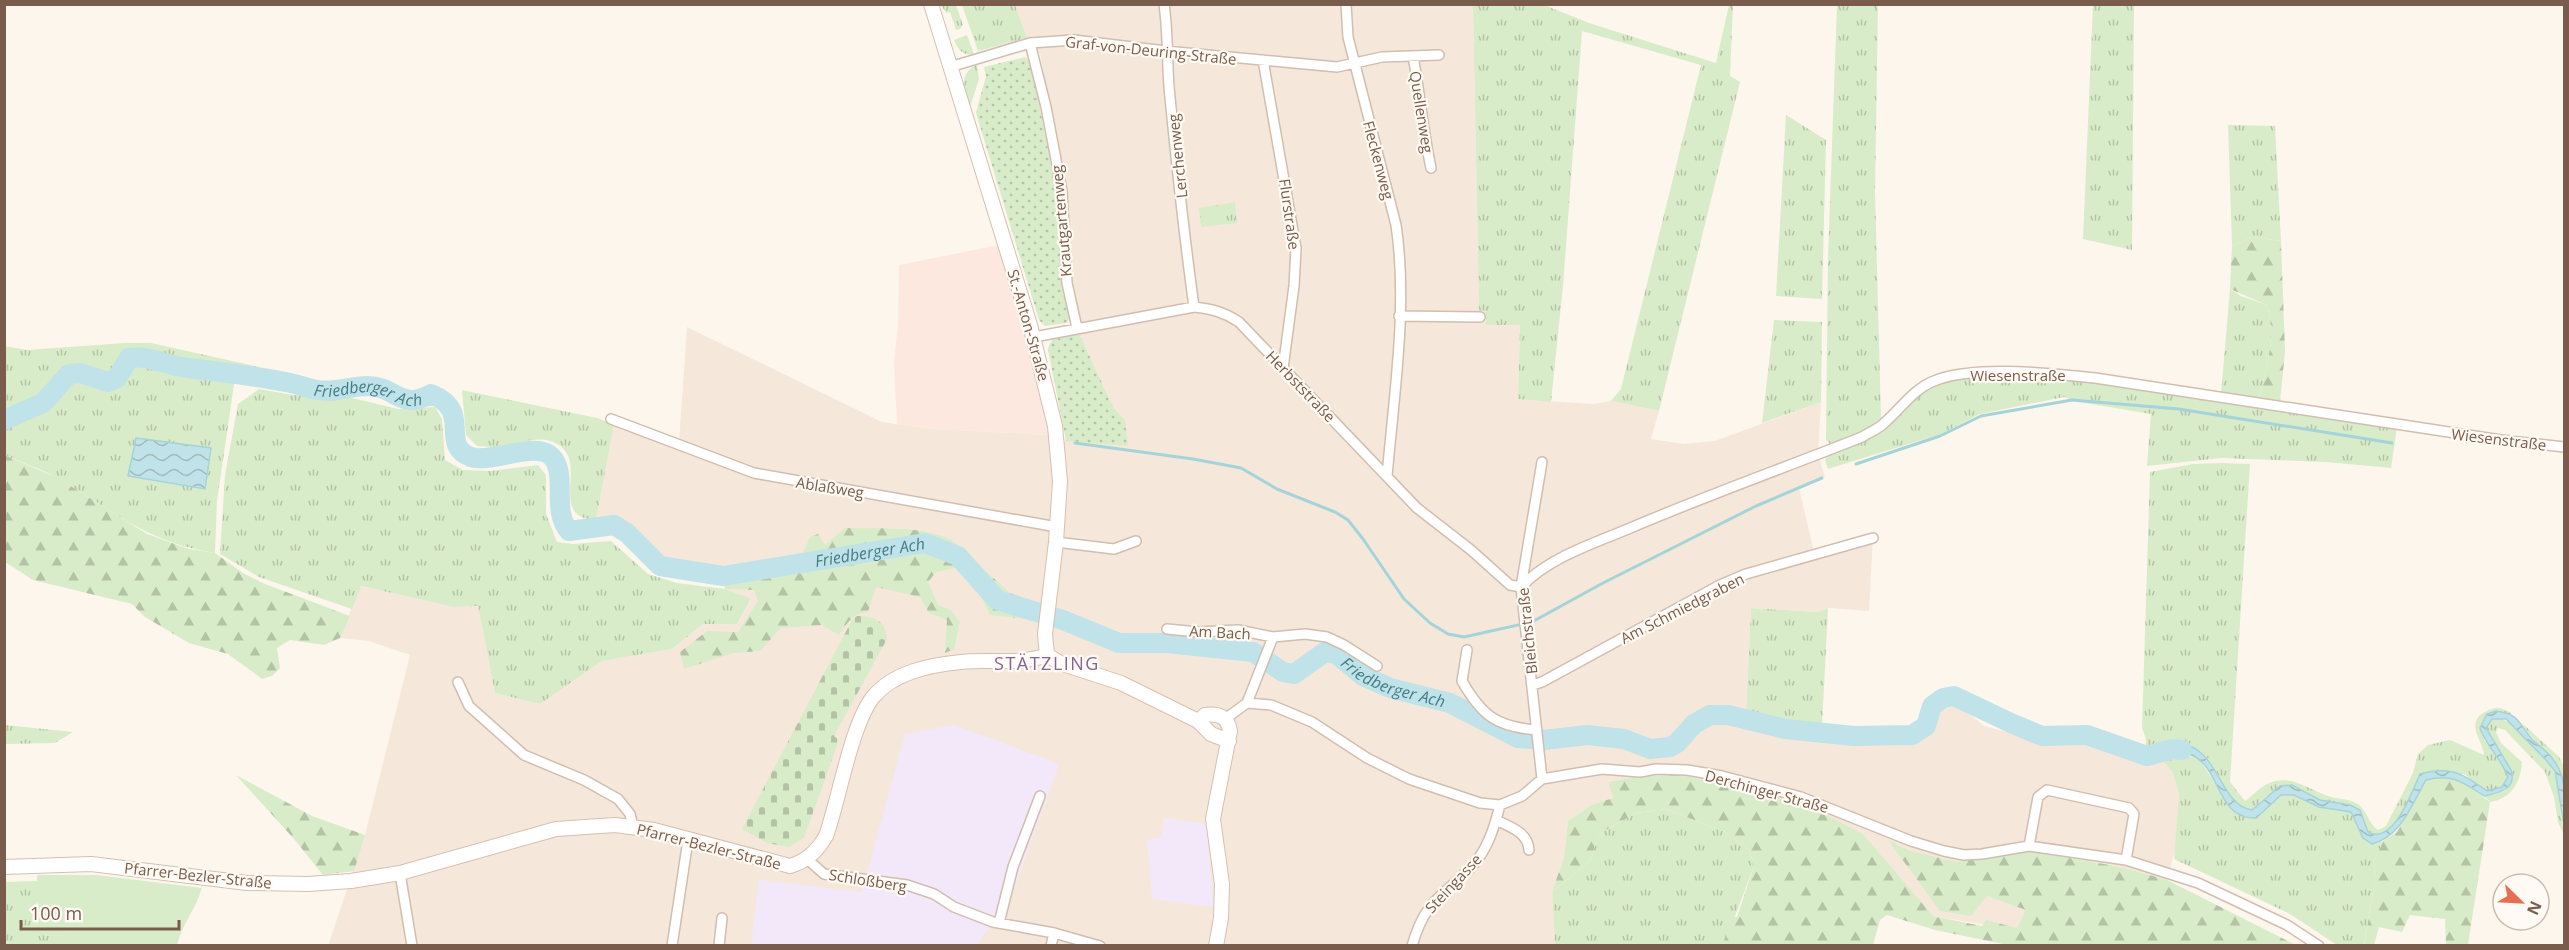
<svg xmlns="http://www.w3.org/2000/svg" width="2569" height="950" font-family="'Open Sans',sans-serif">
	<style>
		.residential { fill: #f5e8da }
		.commercial { fill: #fde8e0 }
		.education { fill: #f3e8fa }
		.grass { fill: url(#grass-tufts) }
		.forest { fill: url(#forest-firs) }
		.cemetery { fill: url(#cemetery-stones) }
		.park { fill: url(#park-dots) }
		.pitch { fill: #d8ecc9 }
		.water { fill: url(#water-waves); stroke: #a5d3da; stroke-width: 1.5 }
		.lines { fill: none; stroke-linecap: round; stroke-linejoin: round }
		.stream { stroke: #a5d3da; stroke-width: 3 }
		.river { stroke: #bfe3e8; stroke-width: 20 }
		.street-casing { stroke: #d1beb0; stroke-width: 12 }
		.secondary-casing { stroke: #d6c0b0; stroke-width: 16 }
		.street { stroke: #fff; stroke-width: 9 }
		.secondary { stroke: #fff; stroke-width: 14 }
		.labels { text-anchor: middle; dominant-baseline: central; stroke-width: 4.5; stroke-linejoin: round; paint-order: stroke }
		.street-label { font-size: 15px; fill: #7a5c4d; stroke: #fffaf3 }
		.water-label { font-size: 16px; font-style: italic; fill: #437c86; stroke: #fffaf3 }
		.quarter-label { font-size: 18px; letter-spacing: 1.5px; fill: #846695; stroke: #fffaf3 }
	</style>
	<defs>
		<pattern id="grass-tufts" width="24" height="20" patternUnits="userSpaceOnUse" patternTransform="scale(1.5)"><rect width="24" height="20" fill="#d8ecc9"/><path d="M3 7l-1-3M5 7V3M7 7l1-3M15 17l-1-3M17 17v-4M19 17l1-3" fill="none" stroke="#b4c2a5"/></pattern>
		<pattern id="forest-firs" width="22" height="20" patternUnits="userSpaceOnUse" patternTransform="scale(1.5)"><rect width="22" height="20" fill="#d8ecc9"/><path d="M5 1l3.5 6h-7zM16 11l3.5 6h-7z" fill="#b4c2a5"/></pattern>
		<pattern id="cemetery-stones" width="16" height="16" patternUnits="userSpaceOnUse" patternTransform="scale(1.5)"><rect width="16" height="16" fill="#d8ecc9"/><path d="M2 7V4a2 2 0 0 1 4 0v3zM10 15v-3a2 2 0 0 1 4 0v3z" fill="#b4c2a5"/></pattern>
		<pattern id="park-dots" width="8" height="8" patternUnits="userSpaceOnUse" patternTransform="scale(1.5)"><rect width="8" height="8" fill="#d8ecc9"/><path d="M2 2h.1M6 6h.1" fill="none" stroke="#b4c2a5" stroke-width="1.8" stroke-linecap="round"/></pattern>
		<pattern id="water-waves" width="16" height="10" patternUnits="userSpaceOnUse" patternTransform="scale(1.5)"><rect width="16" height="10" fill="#bfe3e8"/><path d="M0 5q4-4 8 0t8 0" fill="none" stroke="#a0bbbe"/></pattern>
	</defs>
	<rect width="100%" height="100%" fill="#fdf6ec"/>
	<path class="residential" d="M1015,5H1473L1479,311H1485L1486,325H1520L1518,399L1593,404L1611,401L1659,411L1651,439L1684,444L1715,441L1821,402L1818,454L1825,477L1799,488L1814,552L1873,537L1869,611L1828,608L1818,612L1751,608L1746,714L1822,726V737L1879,740L1914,737L1931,728L1941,705L1954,701L1984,726L2043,741L2072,744L2089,741L2114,747L2145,759L2158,755L2173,773L2179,795L2177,842L2167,880L2121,867L2055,855L2029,897L2023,931L1932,916L1863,834L1679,774L1635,777L1608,782L1613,798L1591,805L1568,821L1564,857L1552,892L1555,945L328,946L365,835L410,655L369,641L340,638L360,586L453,607L478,606L495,693L540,704L602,661L672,649L703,624H737L751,600L725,589L721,569L662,562L621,521L596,520L615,420L679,443L687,327L882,422L932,429L1050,435L1066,441L1125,420L1113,407L1079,333H1082L1072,283L1068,196L1040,54L1027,38Z"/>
	<path class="commercial" d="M999,245L1028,341L1050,435L932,429L897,424L894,364L898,323L899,265Z"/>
	<path class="education" d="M954,725L1059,764L1005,915L984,934L978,945L751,946L759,880L862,892L905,734Z
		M1164,818L1206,824L1214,907L1152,899L1147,840L1161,837Z"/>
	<path class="grass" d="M941,5H956L963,25L960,29L956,30L950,12L946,13Z
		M962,5H1015L1027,38L978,51Z
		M1473,5H1544L1589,23L1716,63L1729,5H1733L1730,76L1740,82L1659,411L1611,401L1621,389L1701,65L1582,31L1563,286L1551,402L1518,399L1520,325H1486L1485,311H1479Z
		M1837,5H1878L1875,191L1881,419C1866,432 1849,438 1831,445L1826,440L1828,257Z
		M2093,5H2134L2132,250L2083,239Z
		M967,35L974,54C963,57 957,48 954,40Z
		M977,65L979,79L970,107C965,92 957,73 977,65Z
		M1786,115L1826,140L1822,299L1776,296Z
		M2228,125L2275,126L2281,241L2253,237L2232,246Z
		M1235,202L1237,223L1201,227L1199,208Z
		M2230,289L2241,296L2267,305C2277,337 2266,368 2259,399L2221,394Z
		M1774,320L1822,322L1821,402L1762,423Z
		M124,343H151L259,367L257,375L136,352L133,363L139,358L188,372L235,378L217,501L215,553C146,542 116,512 59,479C42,469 22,463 5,455L4,346L27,350Z
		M2018,376L2048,377L2152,391L2397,427L2391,468L2326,462L2221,458L2147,466L2151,414L2079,402L2064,397L1980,414L1941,434L1828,469L1825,460L1827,456L1880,432L1920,392L1942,382L1969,378Z
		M259,389L293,395L348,397L398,409L435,407L442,419L445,460L463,470L490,471L538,465L546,475V514L557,542L573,544L611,541L648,574L677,583L725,589L751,599L737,624H703L672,649L602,661L540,704L495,693L478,606L453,607L361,586L352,609L259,577L220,554L225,475L238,404Z
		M462,390L597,418L614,425L596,520C543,518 596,455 550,441C535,436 515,445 500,447C493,448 484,446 477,446L466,435Z
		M2222,463L2250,464L2230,782L2245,801C2252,796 2259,788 2267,784C2291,773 2306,789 2328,796C2339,800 2354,798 2362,808C2369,816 2369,824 2378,830L2386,826L2413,773L2418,754L2428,745L2450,740L2484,755C2483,740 2462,721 2489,710C2498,706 2504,708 2512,714H2487L2484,740L2501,761L2508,777L2502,787L2487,791L2464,774H2420C2412,792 2393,846 2368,832L2364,818L2350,805L2320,800L2304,792L2266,796L2252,810C2219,805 2221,752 2188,746C2173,744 2161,750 2147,752L2146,739L2142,728L2150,472L2193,464Z
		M1751,608L1818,612L1828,608L1822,726L1746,714Z
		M2499,718L2513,724L2555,771L2564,835L2558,822L2554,797L2545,772L2505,730L2498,728L2496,732L2501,743L2522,762C2521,782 2511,799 2490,802L2484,796L2505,791L2513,776C2507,758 2494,745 2486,728L2492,719Z
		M2522,723L2559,757L2564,767V791C2561,760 2536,748 2522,723Z
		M4,725H5L73,732L55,743L5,744Z
		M2179,752L2200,760L2231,809L2260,813L2281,795H2294L2319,807L2351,812L2359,828L2372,844L2383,841L2374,862L2375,880L2364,945H2337L2290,914L2174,859L2179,795L2173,773L2158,755Z
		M1666,809L1725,832L1749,850L1754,866L1724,945H1555L1552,892L1591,860L1596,841L1604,831L1636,813Z
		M37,881V935L73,936L74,945H5L4,882Z"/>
	<path class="forest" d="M2253,237L2281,241L2285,351L2280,402L2259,399C2266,368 2277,337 2267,305L2230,289L2232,246Z
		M4,455L58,478L147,534L189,549L215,553L243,573L265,584L350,616L340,638L324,645L290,640L277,648L280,668L272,676L262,679L228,654L189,643L145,617L132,604L33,580L5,562Z
		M845,528C878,529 924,525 953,541L1010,593L1038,604L1037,620L990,615L982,598L959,567L936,572L928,582L938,605L951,610L960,622L954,649L945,653L947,620L929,613L920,597L876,587L868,612C852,614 848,622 839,635L822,625L781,628L760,651L733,653L684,669L680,652L707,631L738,632L758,601L754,590L725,589L721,569L803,553L810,537L818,534L825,545Z
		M1679,774L1798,803L1830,817L1863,834L1933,916L1982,926L1986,920L2017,928L2026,910L1987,896L1971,916L1940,911L1888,840L1908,850L1956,862L2031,851L2121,867L2167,880L2296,945H2008L1935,930L1887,915L1880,920L1873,945H1723L1730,917H1737L1754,866L1749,850L1725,832L1666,809L1636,813L1604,831L1596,841L1591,860L1552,892L1564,857L1568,821L1591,805L1613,798L1608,782L1635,777Z
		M236,775L312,816L365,835L354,871L323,875L294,839Z
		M2441,776L2461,781L2490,802L2468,945H2446L2445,919L2410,915L2402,932L2379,927L2374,945L2364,946L2375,880L2374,862L2383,841L2397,832L2426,780Z"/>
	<path class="cemetery" d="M857,616C873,616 886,620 887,639L834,736L839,740L804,838L789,847L767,843L742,829L852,620Z"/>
	<path class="park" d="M1025,57L1029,60L1032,68L1059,204L1062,285L1070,316L1067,323L1045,326L1039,320L976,113L986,76L984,67Z
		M1079,333L1113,407L1125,420L1128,446L1066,441L1048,350C1051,333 1065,335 1079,333Z"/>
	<path class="pitch" d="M37,875H96L202,888C196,909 182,924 177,945H74L72,936L36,935Z"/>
	<path class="water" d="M136,438L211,448L205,489L128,476Z
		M2496,711C2519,714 2518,722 2531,738C2537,745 2546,750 2552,758C2568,777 2565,802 2564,826L2555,771L2546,760L2506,719H2492L2486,728L2511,770C2517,789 2499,793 2484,796C2463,782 2451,773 2426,780C2411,805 2402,836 2372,844L2363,838L2351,812L2319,807L2294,795H2281L2256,818C2216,820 2221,766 2191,755C2180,751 2169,753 2158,755L2155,751C2219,721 2213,805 2252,810L2280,786L2292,785L2320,800L2350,805L2360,810L2368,832C2393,846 2412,792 2420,774C2452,766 2461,773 2487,791L2502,787L2508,777C2501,758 2486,746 2480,728L2487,714Z"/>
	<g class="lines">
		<path class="stream" d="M1075,443L1193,459L1241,468L1277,489L1335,512L1348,520L1363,539L1404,599L1430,623L1448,634L1464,637L1532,622L1603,583L1756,506L1822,478
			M1856,464L1940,436L1981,416L2072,400L2179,409L2392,443"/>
		<path class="river" id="s1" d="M4,420L43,403L69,374L80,373L108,382L117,378L129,358C148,355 164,364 182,367C217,372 252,375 286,382C297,384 307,388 317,390C335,393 350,386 367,386C396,386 400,411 431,394C474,411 438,445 471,457C491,464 537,440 552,457C568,475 551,510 569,531L614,525L627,533L660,566L723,576L925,543L958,556L997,600L1063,620L1119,643H1167L1253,652L1283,672L1294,674L1325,652L1336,654L1363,676L1390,688L1450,703L1518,738L1544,740L1587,735L1624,739L1650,749L1670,747L1677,743L1694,724L1710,715H1728L1785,729L1854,736L1912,735L1926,726L1932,706L1943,698L1954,696L2013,724L2042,736L2087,735L2147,756L2172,749L2182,750"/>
		<defs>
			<path id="street" d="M1164,4C1168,32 1167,59 1169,87C1176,160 1184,234 1194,307
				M1346,4L1348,37L1396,225C1408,305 1394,395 1387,476
				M1030,43L1046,107L1062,191L1067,283L1077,328
				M1413,56C1420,94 1423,131 1431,168
				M1263,60L1296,248L1294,286L1283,368
				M950,67L1030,43L1074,40L1166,51L1337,67L1382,57L1439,55
				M1399,316L1480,317
				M1034,337L1194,307C1212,309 1224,312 1239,322L1417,508L1471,550L1510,585L1521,587
				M611,419L754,473L1057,527
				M1542,462L1521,587L1542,779
				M1056,542L1114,549L1136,541
				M1521,587C1548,558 1592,544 1628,529C1705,496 1784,468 1862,437C1868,433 1876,430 1882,425C1899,411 1913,389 1934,381C1973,365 2053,373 2095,378L2501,440L2564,447
				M1167,629L1198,632L1238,630L1273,637L1305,634L1327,637L1344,645L1377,666
				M1467,650L1462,681C1482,716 1497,727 1537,730
				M458,682L469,706L524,755L584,780L618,799L630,814L633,826
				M1533,685L1542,682L1720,585L1746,574L1873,538
				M1247,703L1273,637
				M1225,719L1247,703L1271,705L1312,722L1367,758L1409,779L1480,803L1500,805L1522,796L1542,779L1602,769L1640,772L1656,769L1687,770L1722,776L1801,797L1911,841L1944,851L1964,855L1982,854L2029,846L2126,860L2198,883L2287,925L2319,946
				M1496,820C1510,827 1528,832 1529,850
				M2029,846L2038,797L2047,790L2129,808L2134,814L2126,860
				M807,859L824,874L907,885L934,894L954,907L993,922L1054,933L1100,946
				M400,873L412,946
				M999,923L1013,867L1040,796
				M672,946L688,840
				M719,946L722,918
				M1051,946L1054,933
				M1412,946C1426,897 1443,898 1473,865C1488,849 1495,825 1500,805"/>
			<path id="secondary" d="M931,4L1030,325L1055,426L1060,481L1056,542L1045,634L1047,655
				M1047,655L1060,663L1121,683L1198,721L1211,734L1229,741
				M1198,721L1205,715C1219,713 1228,717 1230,731L1213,819L1222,884L1221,918L1216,946
				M4,867L91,864L247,883L308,884L351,881L400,873L556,829L615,825L654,830L790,866C807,861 817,851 826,836C839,800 851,725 873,697C894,672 930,665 961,662C988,659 1021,665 1047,655"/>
		</defs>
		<use href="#street" class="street-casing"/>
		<use href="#secondary" class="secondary-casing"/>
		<use href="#street" class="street"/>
		<use href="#secondary" class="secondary"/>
	</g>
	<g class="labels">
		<g class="street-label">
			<text transform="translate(1151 50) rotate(6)">Graf-von-Deuring-Straße</text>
			<text transform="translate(1422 112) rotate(81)">Quellenweg</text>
			<text transform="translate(1177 156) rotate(-96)">Lerchenweg</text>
			<text transform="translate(1379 160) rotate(75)">Fleckenweg</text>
			<text transform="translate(1290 214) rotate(82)">Flurstraße</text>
			<text transform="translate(1061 221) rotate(-95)">Krautgartenweg</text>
			<text transform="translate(1029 325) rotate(74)">St.-Anton-Straße</text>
			<text x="2018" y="375">Wiesenstraße</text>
			<text transform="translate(1301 386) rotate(46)">Herbststraße</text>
			<text transform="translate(2499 439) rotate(7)">Wiesenstraße</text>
			<text transform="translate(830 487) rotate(9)">Ablaßweg</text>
			<text transform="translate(1682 608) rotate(-27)">Am Schmiedgraben</text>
			<text transform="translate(1527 631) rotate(-96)">Bleichstraße</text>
			<text transform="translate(1220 632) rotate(3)">Am Bach</text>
			<text transform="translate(1767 791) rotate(15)">Derchinger Straße</text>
			<text transform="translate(709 846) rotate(14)">Pfarrer-Bezler-Straße</text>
			<text transform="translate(198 875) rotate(6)">Pfarrer-Bezler-Straße</text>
			<text transform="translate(868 880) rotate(9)">Schloßberg</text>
			<text transform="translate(1453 883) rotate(-47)">Steingasse</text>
		</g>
		<g class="water-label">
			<text stroke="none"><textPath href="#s1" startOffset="399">Friedberger Ach</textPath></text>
			<text stroke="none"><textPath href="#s1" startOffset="1026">Friedberger Ach</textPath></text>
			<text stroke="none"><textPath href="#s1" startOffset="1602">Friedberger Ach</textPath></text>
		</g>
		<g class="quarter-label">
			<text x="1047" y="663">STÄTZLING</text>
		</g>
	</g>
	<rect width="2569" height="950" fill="none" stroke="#7a5c4d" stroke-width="12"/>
	<g transform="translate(2521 902) rotate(114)"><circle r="28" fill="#fffaf3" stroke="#cabbb1" stroke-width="1.5"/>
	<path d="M0-4.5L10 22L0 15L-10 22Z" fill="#e76f51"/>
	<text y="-9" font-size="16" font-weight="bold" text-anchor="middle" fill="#7a5c4d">N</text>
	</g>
	<path d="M21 920v9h158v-9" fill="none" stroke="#7a5c4d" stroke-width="3"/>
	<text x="30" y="920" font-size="18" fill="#7a5c4d" stroke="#fffaf3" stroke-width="4.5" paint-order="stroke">100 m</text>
</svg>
